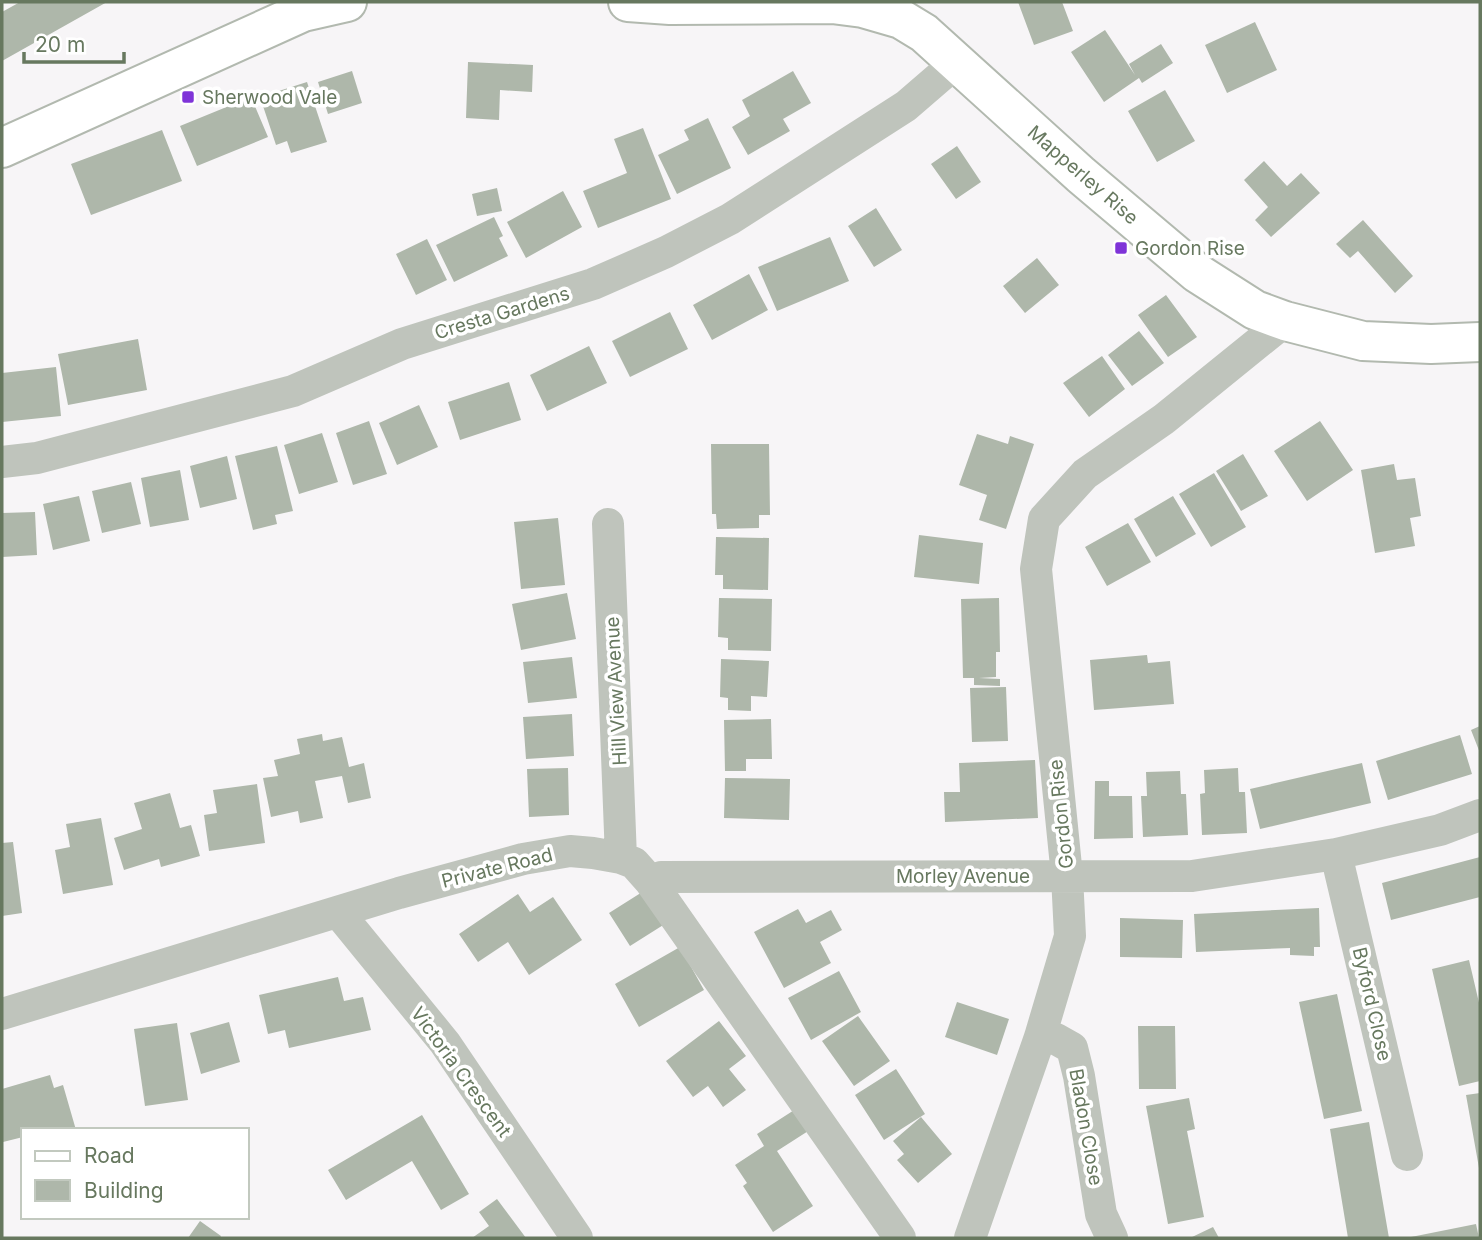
<svg xmlns="http://www.w3.org/2000/svg" width="1482" height="1240" font-family="Inter,sans-serif">
	<style>
		.building { fill: #aeb7aa }
		.lines { fill: none; stroke-linecap: round; stroke-linejoin: round }
		.secondary-casing { stroke: #b2b9af; stroke-width: 42 }
		.street { stroke: #bfc4bc; stroke-width: 32 }
		.secondary { stroke: #fff; stroke-width: 38 }
		.poi-dot { fill: #7f34d8; stroke: #fff; stroke-width: 2.5 }
		.labels { text-anchor: middle; dominant-baseline: central; stroke-width: 7; stroke-linejoin: round; paint-order: stroke }
		.poi-label { font-size: 19px; fill: #67785f; stroke: #fff; text-anchor: start }
		.street-label { font-size: 19px; fill: #67785f; stroke: #fff }
	</style>
	<rect width="100%" height="100%" fill="#f7f5f7"/>
	<path class="building" d="M20,2H107L2,61V12Z
		M1018,2H1062L1073,31L1034,45Z
		M1255,22L1277,70L1227,93L1205,45Z
		M1105,30L1135,75L1129,64L1161,44L1173,63L1142,83L1139,78L1104,102L1071,52Z
		M468,62L533,65L532,92L500,90L499,120L466,118Z
		M352,71L362,103L328,114L318,82Z
		M793,71L811,103L783,119L790,131L748,155L732,127L750,116L742,100Z
		M307,82L327,142L291,153L287,141L276,145L260,97Z
		M1165,90L1195,141L1157,162L1128,111Z
		M251,97L268,137L197,166L180,126Z
		M708,118L731,168L677,194L658,155L689,140L684,130Z
		M643,128L671,199L598,228L583,191L627,173L614,139Z
		M162,130L182,181L91,215L71,164Z
		M957,146L981,182L956,199L931,164Z
		M1264,161L1287,186L1301,173L1320,193L1271,237L1255,220L1268,207L1244,180Z
		M497,188L502,211L477,216L472,194Z
		M563,191L582,227L526,258L507,222Z
		M876,208L902,250L874,267L848,226Z
		M494,217L503,236L499,238L508,256L454,282L436,245Z
		M1363,220L1413,276L1395,293L1358,251L1350,258L1336,244Z
		M830,237L849,281L777,311L758,267Z
		M427,239L447,280L416,295L396,254Z
		M1037,258L1059,285L1025,313L1003,286Z
		M749,274L768,310L712,340L693,305Z
		M1166,295L1197,337L1168,357L1138,315Z
		M670,312L688,349L630,377L612,341Z
		M1139,331L1164,363L1132,386L1108,355Z
		M138,339L147,390L68,405L58,354Z
		M589,346L607,383L547,411L530,375Z
		M1102,356L1125,389L1089,417L1063,383Z
		M56,367L61,416L2,422V373Z
		M509,382L521,420L460,440L448,402Z
		M419,405L438,447L397,465L379,423Z
		M369,421L387,474L353,485L336,433Z
		M1320,421L1353,470L1307,501L1274,451Z
		M322,433L338,482L299,494L284,445Z
		M977,434L1008,444L1010,436L1034,444L1006,529L979,520L987,495L959,485Z
		M711,444H769L770,515H759V528L717,529L716,514H712Z
		M277,446L293,511L275,515L277,524L253,530L235,456Z
		M1243,454L1268,496L1241,511L1216,471Z
		M227,456L237,499L200,508L190,466Z
		M1394,464L1397,480L1415,478L1421,516L1410,518L1415,546L1375,553L1361,470Z
		M180,470L189,520L150,527L141,478Z
		M1214,473L1246,527L1211,547L1179,494Z
		M131,482L141,524L102,533L92,491Z
		M79,496L90,541L53,550L43,504Z
		M1173,496L1196,534L1156,557L1134,519Z
		M35,512L37,555L2,557V513Z
		M558,518L565,585L521,589L514,522Z
		M1128,523L1151,562L1107,586L1085,547Z
		M919,535L983,543L979,584L914,577Z
		M716,537L769,538L768,590L723,589V575H715Z
		M567,593L576,639L521,650L512,604Z
		M719,598L772,599L771,651L728,650V638L718,637Z
		M999,598L1000,652H996V677L979,678L1000,679V686L974,685V678H963L961,599Z
		M1147,655L1148,663L1170,661L1174,704L1094,710L1090,660Z
		M572,657L577,698L528,703L523,662Z
		M721,659L769,661L767,697L751,696V711L728,710V698L720,697Z
		M1006,687L1008,741L972,742L970,688Z
		M572,714L574,756L526,759L523,717Z
		M771,719L772,759H746V771H725L724,720Z
		M1480,726V753L1471,730Z
		M322,734L323,741L342,737L349,767L364,763L371,798L348,803L342,776L315,781L323,818L300,823L298,811L271,817L263,778L278,776L274,760L300,754L297,739Z
		M1460,735L1472,774L1388,800L1376,761Z
		M1035,760L1038,818L945,822L944,792H960L959,763Z
		M1362,763L1371,803L1260,829L1250,789Z
		M568,768L569,815L529,817L527,769Z
		M1238,768L1239,792H1245L1247,833L1202,835L1200,794L1205,793L1204,770Z
		M1180,771L1181,794H1186L1188,835L1143,837L1141,796H1147L1146,772Z
		M725,778L790,779L789,820L724,818Z
		M1095,781H1109V796H1132L1133,838L1094,839Z
		M257,784L265,843L209,851L204,815L217,813L213,790Z
		M170,793L180,828L191,825L200,856L161,867L159,859L124,870L114,838L142,829L134,803Z
		M101,818L113,885L63,894L55,850L70,847L66,824Z
		M13,842L22,913L2,916V843Z
		M1480,857V897L1391,920L1382,883Z
		M647,889L668,922L630,946L609,913Z
		M518,894L530,912L553,897L582,940L529,975L508,942L478,962L459,934Z
		M1319,908L1320,947H1314V956L1290,955V948L1196,952L1194,914Z
		M798,909L806,923L831,910L842,930L820,942L831,963L784,988L754,932Z
		M1120,918L1183,920L1182,958L1120,957Z
		M680,947L704,990L639,1027L615,984Z
		M1469,960L1480,1007V1081L1459,1086L1432,969Z
		M839,971L861,1012L811,1040L788,998Z
		M338,977L344,1001L363,997L371,1030L289,1048L285,1030L268,1034L259,995Z
		M1337,994L1362,1111L1324,1119L1299,1002Z
		M957,1002L1009,1019L997,1055L945,1037Z
		M858,1016L890,1061L854,1086L822,1041Z
		M719,1021L746,1056L729,1069L746,1090L723,1107L708,1086L693,1097L666,1061Z
		M229,1022L240,1062L201,1074L190,1033Z
		M177,1023L188,1100L145,1106L134,1029Z
		M1138,1026H1175L1176,1089H1139Z
		M896,1069L925,1114L884,1140L855,1095Z
		M50,1075L54,1088L63,1085L76,1130H23V1137L3,1142L2,1089Z
		M1480,1093V1168H1479L1466,1095Z
		M1189,1098L1195,1129L1187,1131L1204,1217L1168,1224L1146,1106Z
		M802,1105L816,1126L777,1151L813,1206L773,1232L743,1186L747,1183L735,1165L764,1146L757,1134Z
		M422,1115L469,1194L441,1210L412,1161L346,1200L328,1170Z
		M921,1117L952,1154L918,1183L897,1160L904,1154L893,1141Z
		M1369,1122L1389,1238H1348L1330,1129Z
		M497,1199L526,1238H472L489,1226L479,1212Z
		M200,1221L221,1236L220,1238H188Z
		M1476,1224L1479,1238H1411V1237Z
		M1213,1227L1219,1238H1190Z"/>
	<g class="lines">
		<defs>
			<path id="secondary" d="M628,2L670,5L832,4L863,8L901,19L924,33L1081,175L1197,273L1255,310L1285,321L1363,341L1431,344L1480,342
				M2,148L303,12L347,2"/>
		</defs>
		<use href="#secondary" class="secondary-casing"/>
		<path class="street" d="M2,462L37,458L293,391L402,344L593,284L666,252L730,219L906,106L957,62
			M608,524L621,858
			M1336,854L1407,1155
			M650,881L661,877L1192,876L1336,854L1440,830L1480,815
			M338,912L445,1043L577,1238
			M2,1014L399,893L523,859L570,851L593,853L621,858L634,863L650,881L900,1238
			M1040,1037L1056,1039L1072,1048L1079,1076L1101,1214L1112,1238
			M970,1238L1040,1037L1070,936L1067,876L1036,569L1044,519L1085,474L1164,419L1285,321"/>
		<use href="#secondary" class="secondary"/>
	</g>
	<g class="poi-dot">
		<rect x="181" y="90" width="14" height="14" rx="3.5"/>
		<rect x="1114" y="241" width="14" height="14" rx="3.5"/>
	</g>
	<g class="labels">
		<g class="poi-label">
			<text x="202" y="97">Sherwood Vale</text>
			<text x="1135" y="248">Gordon Rise</text>
		</g>
		<g class="street-label">
			<text transform="translate(1083 175) rotate(41)">Mapperley Rise</text>
			<text transform="translate(502 313) rotate(-17)">Cresta Gardens</text>
			<text transform="translate(616 691) rotate(-93)">Hill View Avenue</text>
			<text transform="translate(1061 814) rotate(-96)">Gordon Rise</text>
			<text transform="translate(497 868) rotate(-14)">Private Road</text>
			<text x="963" y="876">Morley Avenue</text>
			<text transform="translate(1372 1004) rotate(77)">Byford Close</text>
			<text transform="translate(461 1072) rotate(54)">Victoria Crescent</text>
			<text transform="translate(1086 1127) rotate(80)">Bladon Close</text>
		</g>
	</g>
	<rect width="1482" height="1240" fill="none" stroke="#67785f" stroke-width="7"/>
	<rect x="21" y="1128" width="228" height="91" fill="#ffffff" stroke="#c2c9bf" stroke-width="2"/>
	<rect x="35" y="1151" width="35" height="10" fill="#ffffff" stroke="#c2c9bf" stroke-width="2"/>
	<text x="84" y="1163" font-size="21" fill="#67785f">Road</text>
	<rect x="35" y="1180" width="35" height="21" fill="#aeb7aa" stroke="#c2c9bf" stroke-width="2"/>
	<text x="84" y="1198" font-size="21" fill="#67785f">Building</text>
	<path d="M24 52v10h100v-10" fill="none" stroke="#67785f" stroke-width="3.5"/>
	<text x="35" y="52" font-size="21" fill="#67785f" stroke="#ffffff" stroke-width="5" paint-order="stroke">20 m</text>
</svg>
